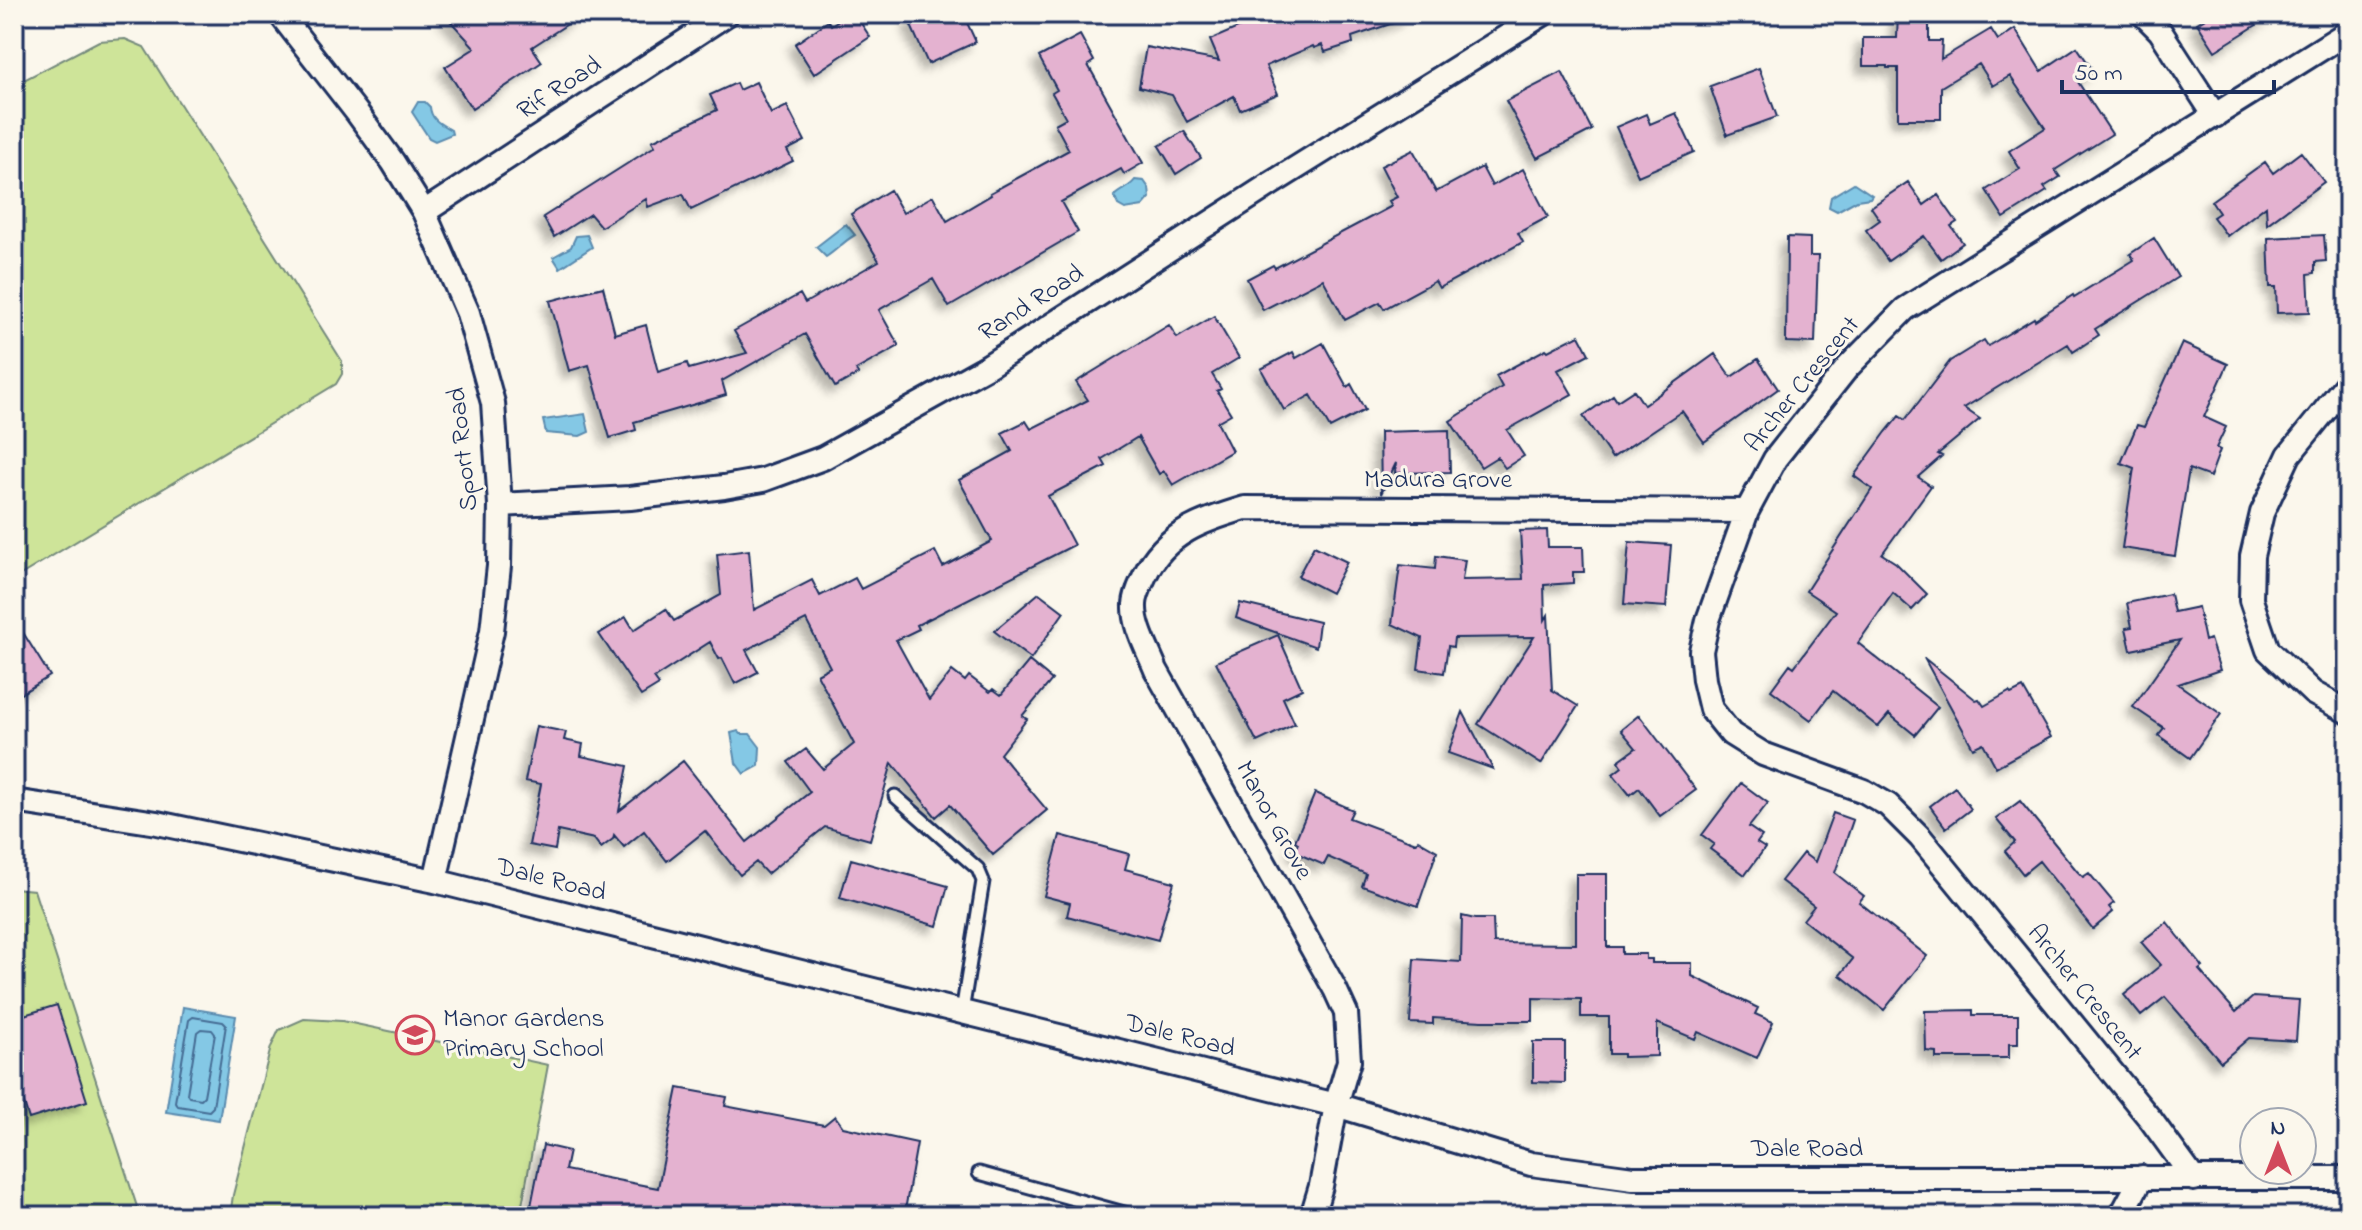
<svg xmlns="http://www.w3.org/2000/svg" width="2362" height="1230" font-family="'Indie Flower',sans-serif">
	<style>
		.green { fill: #cee499; stroke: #748a7c; stroke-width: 2 }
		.water { fill: #84c8e5; stroke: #5a8baf; stroke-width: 2 }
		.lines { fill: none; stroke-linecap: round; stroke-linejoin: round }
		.shore { stroke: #456c94; stroke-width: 2 }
		.building { fill: #e4b2d0; stroke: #1b2f5e; stroke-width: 2; filter: url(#shadow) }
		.lane-casing { stroke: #1b2f5e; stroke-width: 17 }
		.street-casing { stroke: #1b2f5e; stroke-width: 28 }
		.lane { stroke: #fbf7ec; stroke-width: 11 }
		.street { stroke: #fbf7ec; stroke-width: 22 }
		.labels { text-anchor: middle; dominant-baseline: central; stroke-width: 6; stroke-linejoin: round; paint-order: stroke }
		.street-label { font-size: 26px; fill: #1b2f5e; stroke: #fbf7ec }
		.poi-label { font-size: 26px; fill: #1b2f5e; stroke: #fbf7ec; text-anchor: start }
	</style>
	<defs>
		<filter id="shadow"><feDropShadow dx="-7" dy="7" stdDeviation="4" flood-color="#0004"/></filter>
	</defs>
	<rect width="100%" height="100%" fill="#fbf7ec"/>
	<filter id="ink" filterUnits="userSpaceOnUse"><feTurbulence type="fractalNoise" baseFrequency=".0125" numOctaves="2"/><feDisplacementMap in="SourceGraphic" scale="16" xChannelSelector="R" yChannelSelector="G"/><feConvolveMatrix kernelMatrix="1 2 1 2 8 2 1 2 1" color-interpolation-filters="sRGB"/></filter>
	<g filter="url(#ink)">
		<path class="green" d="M125,39L144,47L342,361V374L336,384L14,579V85L99,41Z
			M14,888L34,890L140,1216H14Z
			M304,1019L342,1021L548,1065L520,1216H230L233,1195L271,1047L279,1030Z"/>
		<path class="water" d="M418,102H425L430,107C431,120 441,124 451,130L452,134L435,141L429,138L412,112Z
			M1135,180L1144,181L1149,188L1150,198L1143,206L1125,209L1118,205L1114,196C1121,189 1129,188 1135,180Z
			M1854,183L1872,195L1870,198L1857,200L1837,211L1829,207L1831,197Z
			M846,224L855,235C844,241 836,251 826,257L816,247Z
			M587,235L592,247L560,268L553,257L571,247L576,236Z
			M585,414L589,432L580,436L546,433L543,420Z
			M738,731L741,734H750L760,747L759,766L744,774L736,763L731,733Z
			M183,1007L236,1016L219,1120L166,1112Z"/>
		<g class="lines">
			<path class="shore" d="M193,1017L223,1022L226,1025L213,1107L209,1111L178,1106L175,1102L189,1020Z
				M201,1029L212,1030L215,1034L204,1096L201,1099L189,1097L187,1094L197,1032Z"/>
		</g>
		<path class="building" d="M444,14H583L532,47L542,62L472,109L445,67L475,48Z
			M848,14H855L870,37L814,74L795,44L828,21L831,25Z
			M924,14H963L976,42L928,64L909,21Z
			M1270,14H1408V18L1352,37L1353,43L1325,52L1322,45L1314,48L1313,46L1266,66L1278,94L1240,110L1234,96L1187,122L1172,95L1139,87L1146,47L1219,61L1210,40Z
			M1898,14H1929V41H1942L1941,59L1991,29L1998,40L2015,29L2041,71L2077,47L2094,72L2078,82L2112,134L2055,170L2060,177L2044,187L2047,191L2004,218L1986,190L2020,169L2009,151L2045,128L2010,76L1993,86L1979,64L1941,87V119H1898V68H1887V66H1863V38H1897Z
			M2212,14H2274L2215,51L2197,23Z
			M1080,35L1094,61L1088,65L1143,163L1124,174L1121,169L1061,202L1078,232L949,307L933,279L879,310L899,346L856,370L858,374L835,387L805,334L722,381L726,395L634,422L636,430L610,438L589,365L569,371L550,301L603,287L615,334L646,325L658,372L687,363L689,369L747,353L734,331L800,294L805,303L879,261L851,214L890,190L903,213L933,196L947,221L991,195L990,193L1069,150L1055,124L1066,118L1052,93L1057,90L1039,57Z
			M1759,68L1777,117L1727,135L1710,86Z
			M1562,72L1592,130L1537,158L1506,101Z
			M756,82L771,114L787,106L805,141L787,150L793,161L691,210L683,194L648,207L646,199L601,227L590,214L554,237L543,217L655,146L652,141L717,110L710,95L736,83L739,90Z
			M1676,113L1694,152L1638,176L1616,127L1646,114L1650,124Z
			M1184,131L1201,158L1176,174L1159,146Z
			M1413,150L1436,192L1482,167L1492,186L1523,169L1548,217L1518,233L1523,242L1439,288L1435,281L1384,309L1380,302L1345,320L1323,279L1263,310L1247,279L1273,265L1275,268L1392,206L1389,201L1397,197L1381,166Z
			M2301,152L2324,182L2267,224L2266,206L2227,236L2213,217L2219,213L2211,201L2265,162L2273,173Z
			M1908,182L1924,205L1938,195L1957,222L1951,226L1963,243L1941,259L1924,236L1888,261L1866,230L1880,220L1871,207Z
			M2324,235L2326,261L2315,262V273L2308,274L2310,312L2277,313L2276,287H2270L2268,238Z
			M1787,237L1810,238V256H1818L1815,343L1786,342Z
			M2154,238L2178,277L2095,329L2099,335L2073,352L2068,344L1964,408L1980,419L1938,454L1942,456L1918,477L1931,486L1882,554L1896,563L1927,594L1912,610L1893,593L1858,643L1938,707L1915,735L1889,714L1878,727L1833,691L1811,720L1771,690L1790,664L1794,667L1836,611L1806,591L1872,489L1854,476L1886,432L1899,416L1905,420L1950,361L1984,340L1988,346L2034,318L2035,320L2073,295L2074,297L2134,260L2130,254Z
			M1214,316L1239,358L1212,374L1221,389L1217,391L1231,414L1217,422L1232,451L1173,485L1164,471L1159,474L1138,437L1102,459L1106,466L1048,496L1074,545L917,625L919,629L896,640L929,700L952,671L965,681L969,676L990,692L993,689L1001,695L1029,661L1052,680L1022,716L1027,719L1000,754L1047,810L993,855L950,805L936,817L892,763L870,840L825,827L767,874L756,862L740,875L705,831L667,861L644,831L624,847L614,835L613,839L601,848L594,839L558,831L555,850L529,845L541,784L525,781L536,726L566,732L564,740L583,744L581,756L628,766L619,811L683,761L747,842L810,792L788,762L806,749L823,769L854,744L817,674L830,667L806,620L746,650L758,672L735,684L722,658L719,659L710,642L654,678L659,685L641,696L599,634L626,617L634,630L666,609L674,621L721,595L717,554L749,550L754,610L812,580L820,596L855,578L861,589L935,551L943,567L992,541L959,480L1012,451L1002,433L1026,421L1031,429L1088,400L1076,382L1169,325L1177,338Z
			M1579,335L1589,354L1558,370L1572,394L1507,430L1524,456L1505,468L1497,457L1481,467L1450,421L1502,387L1496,376L1546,349L1548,351Z
			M1323,343L1347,387L1351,384L1365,410L1330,428L1311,395L1284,410L1261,369L1293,352L1296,358Z
			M2182,343L2228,364L2204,417L2226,427L2216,448L2220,450L2210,477L2189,469L2175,556L2122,548L2134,468L2121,463L2137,425L2144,427Z
			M1715,354L1731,377L1758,359L1778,389L1704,442L1682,411L1612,458L1583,416L1613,395L1617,401L1634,390L1644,405Z
			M1449,430L1450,472L1395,473L1396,463L1381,494L1380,432Z
			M1547,530L1548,547H1583L1584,572H1573V583L1544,585L1545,620L1548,615L1552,690L1578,706L1541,764L1478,724L1534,637L1454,638L1453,647L1448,646L1444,673L1418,669L1422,638L1392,624L1400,565L1435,569L1436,556L1465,560L1462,580L1523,579L1520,531Z
			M1629,542L1671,545L1666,607L1624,604Z
			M1314,546L1347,562L1331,593L1298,576Z
			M1039,593L1064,612L1031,659L994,631Z
			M2170,594L2174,612L2198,607L2205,641L2210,639L2220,670L2178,684L2221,714L2190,758L2158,735L2164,728L2133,707L2180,640L2131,650L2126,628L2132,627L2127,603Z
			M1240,603L1319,622L1316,647L1236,618Z
			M14,618L50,676L14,698Z
			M1278,635L1302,689L1283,698L1295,724L1257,742L1216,662Z
			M1924,658L1976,700L1979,699L1984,706L2009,692L2011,694L2023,688L2051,737L1996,767L1983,743L1973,748Z
			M1463,712L1493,769L1448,753Z
			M1639,715L1696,790L1660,816L1639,788L1630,795L1613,774L1622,767L1618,761L1636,748L1621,730Z
			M1741,783L1768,803L1749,827L1762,836L1757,843L1765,848L1745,875L1710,849L1714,844L1702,835Z
			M1955,787L1971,809L1946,828L1930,806Z
			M1315,793L1353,810L1349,818L1416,843L1418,840L1437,851L1418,906L1362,886L1366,874L1328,857L1324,865L1294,852L1298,843L1295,841Z
			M2020,801L2077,871L2083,877L2089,873L2114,903L2109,907L2113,912L2093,929L2039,861L2023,874L2005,851L2015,842L1996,819Z
			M1833,813L1853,820L1835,873L1864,896L1859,902L1927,956L1884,1010L1840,975L1853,959L1803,920L1814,906L1781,881L1803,853L1815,862Z
			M1060,835L1129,854L1125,869L1174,882L1158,940L1067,916L1070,903L1044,896Z
			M851,859L948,886L937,926L840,898Z
			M1576,874H1607V947H1622V954H1646V959H1652V963H1692V976L1758,1008L1755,1014L1773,1022L1757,1058L1698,1032L1695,1039L1657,1023V1056L1623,1057V1054H1609V1017H1581V999L1533,998V1021H1482L1433,1018V1024L1410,1023L1414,959L1461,962L1462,916L1475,919H1493L1494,943L1576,944Z
			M2167,922L2203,967L2199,970L2236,1012L2253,997L2299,1000L2296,1041L2249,1038L2221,1062L2165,997L2141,1016L2124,995L2161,965L2141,942Z
			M57,1005L87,1101L29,1119L14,1072V1018Z
			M1973,1010V1015H2018V1044H2009V1058H1936V1052L1926,1051L1925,1011Z
			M1533,1042H1565V1083L1533,1082Z
			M678,1088L727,1097L725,1106L824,1125L835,1116L843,1127L917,1143L904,1216H606L579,1211L578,1216H529L543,1145L569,1151L565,1170L658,1188Z"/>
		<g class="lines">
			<defs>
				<path id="lane" d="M895,796L978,869L983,881L962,1012
					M979,1173L1135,1216"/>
				<path id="street" d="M280,14L358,114L393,162L424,212L468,313L493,403L500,505L499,566L492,631L435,881
					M2143,14L2160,31L2215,116
					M424,212L727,14
					M2348,382L2289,455L2262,513L2252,556L2251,600L2268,650L2313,693L2348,712
					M500,505L630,498L724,487L763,480L823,458L988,366L1272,183L1543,14
					M14,801L157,823L435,881L1336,1105L1531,1164L1633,1178H2348
					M2194,1179L2151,1120L1920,837L1888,805L1864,791L1763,754L1731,734L1711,709L1704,680L1701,651L1708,620L1747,511L1775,459L1847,368L1905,309L2348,32
					M1312,1216L1321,1186L1336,1105L1349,1061L1346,1013L1335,989L1156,670C1148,650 1134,626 1135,605C1135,595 1141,584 1145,575C1165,533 1204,520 1245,508L1747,511
					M2121,1216L2142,1177"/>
			</defs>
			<use href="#lane" class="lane-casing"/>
			<use href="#street" class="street-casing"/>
			<use href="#lane" class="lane"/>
			<use href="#street" class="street"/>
		</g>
	</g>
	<defs>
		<symbol id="school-ring" viewBox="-11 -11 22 22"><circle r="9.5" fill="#fbf7ec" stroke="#d1495b" stroke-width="1.5"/><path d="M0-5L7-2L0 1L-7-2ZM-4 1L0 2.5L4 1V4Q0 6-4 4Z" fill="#d1495b"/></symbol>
	</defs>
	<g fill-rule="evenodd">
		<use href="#school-ring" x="393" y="1013" width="44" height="44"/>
	</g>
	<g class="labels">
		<g class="street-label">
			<text transform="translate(560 89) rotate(-33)">Rif Road</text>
			<text transform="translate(1032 304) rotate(-33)">Rand Road</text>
			<text transform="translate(1803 385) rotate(-51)">Archer Crescent</text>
			<text transform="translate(464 449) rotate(-96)">Sport Road</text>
			<text x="1438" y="481">Madura Grove</text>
			<text transform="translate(1273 821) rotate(61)">Manor Grove</text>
			<text transform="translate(551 881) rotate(14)">Dale Road</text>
			<text transform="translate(2084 993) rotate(51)">Archer Crescent</text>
			<text transform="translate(1180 1037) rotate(14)">Dale Road</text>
			<text x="1807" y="1150">Dale Road</text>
		</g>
		<g class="poi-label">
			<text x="443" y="1020">Manor Gardens<tspan x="443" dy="30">Primary School</tspan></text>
		</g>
	</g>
	<rect width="2362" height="1230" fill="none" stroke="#fbf7ec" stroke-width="48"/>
	<rect x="24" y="24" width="2314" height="1182" fill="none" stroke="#1b2f5e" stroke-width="3" filter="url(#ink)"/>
	<g transform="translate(2278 1146)"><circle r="38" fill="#fbf7ec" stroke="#a1a7b3" stroke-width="2"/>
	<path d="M0-6L14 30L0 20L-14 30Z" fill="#d1495b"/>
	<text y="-12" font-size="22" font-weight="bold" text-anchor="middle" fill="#1b2f5e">N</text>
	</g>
	<path d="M2062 80v12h212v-12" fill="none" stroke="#1b2f5e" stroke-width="4"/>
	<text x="2074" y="80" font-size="24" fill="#1b2f5e" stroke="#fbf7ec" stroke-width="6" paint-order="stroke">50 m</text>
</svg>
